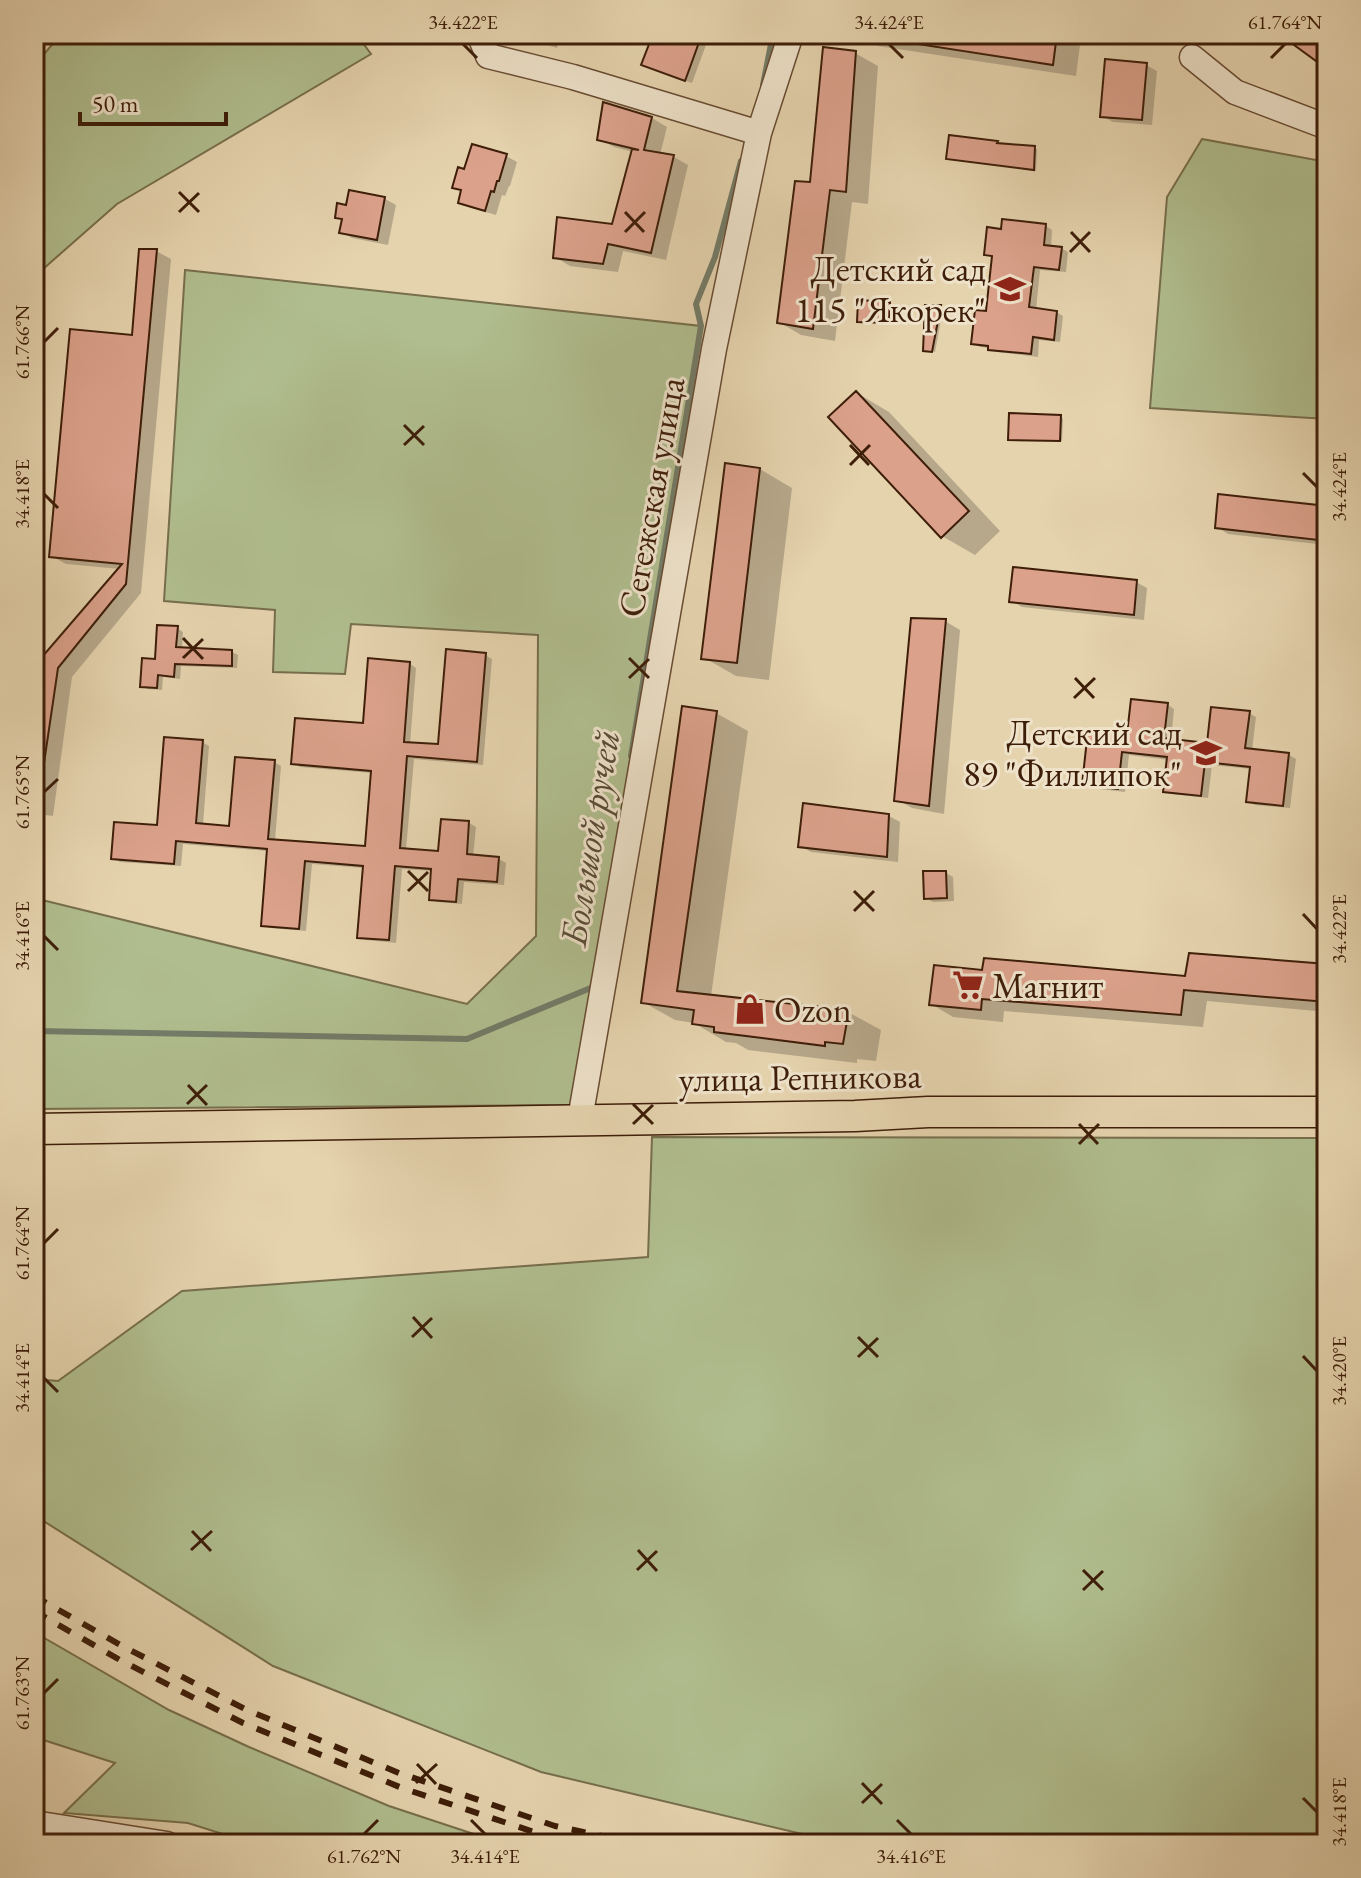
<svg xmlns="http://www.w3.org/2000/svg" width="1361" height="1878" font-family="'EB Garamond',serif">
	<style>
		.green { fill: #b0bd8e; stroke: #776e4c; stroke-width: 2 }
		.shadow { fill: #0003 }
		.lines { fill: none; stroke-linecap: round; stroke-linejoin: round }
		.stream { stroke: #737b67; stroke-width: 6 }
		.building { fill: #dba18b; stroke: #3e1e09; stroke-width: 2 }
		.minor-casing { stroke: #684b32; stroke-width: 27 }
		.major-casing { stroke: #3e1e09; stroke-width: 33 }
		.minor { stroke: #eee2ca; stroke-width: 24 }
		.major { stroke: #e5d3ae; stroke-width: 30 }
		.rail { stroke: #3e1e09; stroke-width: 6; stroke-dasharray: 14 14; stroke-linecap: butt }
		.ticks { fill: none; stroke: #3e1e09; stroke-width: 3 }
		.labels { text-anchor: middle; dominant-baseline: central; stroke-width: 6; stroke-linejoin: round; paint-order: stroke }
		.poi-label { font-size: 36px; fill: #3e1e09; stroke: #eee2ca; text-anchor: end }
		.street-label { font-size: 36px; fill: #3e1e09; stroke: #eee2ca }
		.water-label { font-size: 38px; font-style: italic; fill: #594c38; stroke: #eee2ca }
		.neatline { fill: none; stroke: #3e1e09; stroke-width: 3 }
		.ticks-label { font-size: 20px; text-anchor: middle; fill: #3e1e09 }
	</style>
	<rect width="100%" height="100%" fill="#e5d3ae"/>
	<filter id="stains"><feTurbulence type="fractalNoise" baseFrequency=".0025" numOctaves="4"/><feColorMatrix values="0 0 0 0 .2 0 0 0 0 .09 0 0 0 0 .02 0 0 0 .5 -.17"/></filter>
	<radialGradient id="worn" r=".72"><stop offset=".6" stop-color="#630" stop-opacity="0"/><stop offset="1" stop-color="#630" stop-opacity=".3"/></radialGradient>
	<path class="green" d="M61,34H356L371,54L117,204L34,277V66Z
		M1202,139L1327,162V419L1150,408L1167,197Z
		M185,270L701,326L574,1105L34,1109V898L467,1004L536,936L538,635L351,624L345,674L273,672L275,610L164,601Z
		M652,1137L1327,1138V1840L819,1838L541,1772L273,1666L34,1515V1379L58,1381L182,1291L648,1257Z
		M34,1632L169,1710L249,1747L389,1806L504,1844H254L188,1823L64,1813L115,1763L34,1737Z"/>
	<path class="shadow" d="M522,34H562L557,48L531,40Z
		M655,34H710L692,83L650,68Z
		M857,34H1060L1080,45L1076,76L878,46Z
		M855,53L878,66L868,204L852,202L835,341L801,335L779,322Z
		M1146,65L1157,71L1152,125L1113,122L1102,116Z
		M604,104L652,118L667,127L660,155L674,157L688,165L666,260L623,251L618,272L570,266L555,257L613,226L633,152L614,147L599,139Z
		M997,142L1001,145L1037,149L1036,171L948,158Z
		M473,147L506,156L517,162L510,186H509L505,196L502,195L496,215L471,208L460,202L463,192L454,187L466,172Z
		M350,192L385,199L396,205L388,245L352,238L341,232L344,220L337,216L348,207Z
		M1046,226L1052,230L1051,247L1061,248L1068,252L1066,272L1040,270L1036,310L1056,312L1063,316L1060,342L1039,340L1038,357L997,352L990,348L980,347L973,343L988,314L994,259L986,254L1003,231Z
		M156,251L171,259L141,593L72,677L53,816L36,814L34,813V724L44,658L120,569L66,564L51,556L133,337Z
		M890,304L892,305L891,324L859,321Z
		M927,307L943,309L935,352L928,351Z
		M857,393L889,412L1000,531L975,555L942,536Z
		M1061,417L1063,419L1062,441H1013L1010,439Z
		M760,469L792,488L769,680L736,676L703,657Z
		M1327,508V545L1228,534L1217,527Z
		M1136,582L1147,588L1144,620L1022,607L1011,601Z
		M945,621L960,630L944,814L912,808L896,799Z
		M177,628L183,632L182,650L232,652L238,655L237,668L181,666L180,679L163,677L162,690L148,689L142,686Z
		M485,655L492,659L483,765L414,759L406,850L440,853L469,823L476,827L473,857L499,859L506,863L504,885L464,882L462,904L438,902L431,898L433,871L402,869L396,943L366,940L359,936L364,868L312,864L306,931L270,928L263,925L269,851L183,844L181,866L120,862L113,858L159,828L202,742L209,746L203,825L231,828L274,762L281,766L275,841L367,849L373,773L300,767L293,763L365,725L410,664L416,668L410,744L440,746Z
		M1168,705L1174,709L1171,741L1209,745L1249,713L1256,717L1252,751L1289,755L1296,759L1290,808L1255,805L1248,801L1252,769L1212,765L1208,798L1172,794L1166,790L1169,760L1129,755L1125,792L1091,788L1084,784L1128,736Z
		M716,713L748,731L711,996L848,1012L881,1030L876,1061L857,1059V1063L748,1050L736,1043L726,1042L694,1023L675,1020L643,1002Z
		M889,816L900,822L898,862L811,852L800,845Z
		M946,873L953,877L954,901L933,902L926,898Z
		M1327,966V1012L1207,1001L1203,1027L1004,1011L1003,1022L953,1017L931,1004L983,972L1187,978Z"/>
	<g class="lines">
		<path class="stream" d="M763,85L773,34
			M631,756L701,326L696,304L715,257L741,161
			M34,1031L467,1039L593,987L594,984"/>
	</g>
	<path class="building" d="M653,34H702L685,81L641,65Z
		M911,34H1057L1053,65L911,43Z
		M1279,34H1327V69Z
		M823,47L856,51L846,192L830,190L813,329L777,323L795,181L810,182Z
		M1105,59L1147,63L1142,120L1100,117Z
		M603,102L652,117L644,150L674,155L651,253L608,244L603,264L553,258L557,217L612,224L632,149L639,150L597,140Z
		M949,135L998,141L997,143L1035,146L1034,170L946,159Z
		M472,144L507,154L499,181H497L494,192L491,191L485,211L458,203L461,190L452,188L458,167L464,169Z
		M349,190L385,197L377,240L339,233L342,219L335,218L337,203L346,205Z
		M1002,219L1046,224L1044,245L1062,247L1059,270L1034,267L1029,307L1057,311L1054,340L1033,337L1031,354L988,350V346L971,344L975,310L986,311L992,256L984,255L987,227L1001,229Z
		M139,249H157L126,584L58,668L43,770H34V711L42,657L122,564L49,557L70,329L132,335Z
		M858,300L890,302L889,323L857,322Z
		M925,305H941L932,352L923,351Z
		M856,391L969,511L941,538L828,417Z
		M1009,413L1061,415L1060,441L1008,440Z
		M725,463L760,468L737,663L701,659Z
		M1218,494L1327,506V541L1215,528Z
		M1013,567L1137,580L1134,615L1009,602Z
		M911,618L946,619L929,806L894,801Z
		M157,625L178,626L176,647L232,650V666L175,664L174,677L158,675L157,688L140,687L142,658L155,659Z
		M446,649L486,653L477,762L407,756L400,848L438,851L441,819L469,821L467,854L499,857L497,882L458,879L456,902L429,900L431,869L395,866L389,940L357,938L363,866L305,861L299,929L261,926L267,849L176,841L174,864L111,859L114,822L157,825L164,737L203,740L196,823L229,826L235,757L275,760L268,839L365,846L371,771L291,764L295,718L363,723L368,658L410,662L404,742L438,744Z
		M1131,699L1168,703L1164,738L1207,743L1211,707L1250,711L1245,748L1289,753L1283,806L1246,802L1250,767L1205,762L1201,796L1163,792L1167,757L1122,752L1118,789L1082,785L1088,730L1127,734Z
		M682,706L717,711L677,991L849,1010L843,1044L825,1042V1046L714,1032V1027L692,1024L694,1010L641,1003Z
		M803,803L889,814L887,857L798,847Z
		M923,871H946L947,898L924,899Z
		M1189,953L1327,964V1002L1184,990L1181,1015L982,999L981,1010L929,1005L934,965L982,970L984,958L1185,976Z"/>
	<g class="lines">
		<defs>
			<path id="minor" d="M479,34L488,56L573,77L759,133
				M1192,57L1235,92L1327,127
				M580,1119L714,349L759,133L791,34
				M34,1823L167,1844"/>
			<path id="major" d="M34,1129L855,1116L928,1112H1327"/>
		</defs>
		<use href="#minor" class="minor-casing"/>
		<use href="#major" class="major-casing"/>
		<use href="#minor" class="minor"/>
		<use href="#major" class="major"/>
		<path class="rail" d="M34,1596L124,1647L247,1710L399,1773L555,1826L640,1844
			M34,1611L120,1660L243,1723L402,1788L552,1838L579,1844"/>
	</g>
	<path class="ticks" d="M463,44L477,58M889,44L903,58M1271,58L1285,44M179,192L199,212M179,212L199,193M625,212L644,232M625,232L645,212M1071,232L1090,252M1070,252L1090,232M44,342L58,328M404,425L424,445M404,445L424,426M850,445L869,465M850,465L870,445M1303,473L1317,487M44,494L58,508M183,638L203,659M183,658L203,639M629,658L649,678M629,678L649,659M1075,678L1094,698M1074,698L1095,678M44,792L58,779M408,871L428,891M408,891L428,872M854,891L874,911M854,911L874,891M1303,914L1317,929M44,936L58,950M188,1085L207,1105M187,1104L207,1085M633,1104L653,1124M633,1124L653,1105M1079,1124L1098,1144M1079,1144L1099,1124M44,1243L58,1229M413,1317L432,1338M412,1337L432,1318M858,1337L878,1357M1303,1356L1317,1371M858,1357L878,1338M44,1378L58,1392M192,1531L211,1551M191,1550L212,1531M638,1550L657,1571M637,1570L657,1551M1083,1570L1103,1590M1083,1590L1103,1571M44,1693L58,1679M417,1764L436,1784M416,1783L437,1764M862,1783L882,1804M1303,1798L1317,1812M862,1803L882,1784M471,1820L485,1834M897,1820L911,1834M364,1834L378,1820"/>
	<defs>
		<symbol id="school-bare" viewBox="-9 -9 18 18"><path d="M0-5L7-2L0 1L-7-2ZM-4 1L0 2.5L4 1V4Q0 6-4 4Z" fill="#8f2418" stroke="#eee2ca" stroke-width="2.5" paint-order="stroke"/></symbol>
		<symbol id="supermarket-bare" viewBox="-9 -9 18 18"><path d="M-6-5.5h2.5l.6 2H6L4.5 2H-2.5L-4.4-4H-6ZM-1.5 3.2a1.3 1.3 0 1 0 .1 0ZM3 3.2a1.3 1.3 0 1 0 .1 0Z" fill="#8f2418" stroke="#eee2ca" stroke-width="2.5" paint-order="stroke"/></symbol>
		<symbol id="shop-bare" viewBox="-9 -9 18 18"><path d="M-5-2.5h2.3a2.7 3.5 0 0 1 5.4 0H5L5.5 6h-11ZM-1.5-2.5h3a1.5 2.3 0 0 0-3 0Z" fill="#8f2418" stroke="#eee2ca" stroke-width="2.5" paint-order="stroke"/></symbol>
	</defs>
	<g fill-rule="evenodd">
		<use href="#school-bare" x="988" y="267" width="44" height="44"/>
		<use href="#school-bare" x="1184" y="731" width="44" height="44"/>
		<use href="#supermarket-bare" x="946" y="963" width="44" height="44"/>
		<use href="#shop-bare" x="728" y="987" width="44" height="44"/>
	</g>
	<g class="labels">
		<g class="poi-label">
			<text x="986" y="268">Детский сад<tspan x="986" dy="41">115 "Якорек"</tspan></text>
			<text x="1182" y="732">Детский сад<tspan x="1182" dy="41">89 "Филлипок"</tspan></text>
			<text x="992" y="985" text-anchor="start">Магнит</text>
			<text x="774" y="1009" text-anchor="start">Ozon</text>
		</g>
		<g class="street-label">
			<text transform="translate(651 497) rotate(-80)">Сегежская улица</text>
			<text transform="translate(800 1077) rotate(-1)">улица Репникова</text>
		</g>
		<g class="water-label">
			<text transform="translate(589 838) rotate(-81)">Большой ручей</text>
		</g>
	</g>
	<rect width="1361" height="1878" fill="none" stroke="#e5d3ae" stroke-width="88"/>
	<path d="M80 112v12h146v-12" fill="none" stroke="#3e1e09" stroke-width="4"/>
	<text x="92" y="112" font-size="24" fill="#3e1e09" stroke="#eee2ca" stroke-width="6" paint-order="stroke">50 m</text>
	<rect x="44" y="44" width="1273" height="1790" class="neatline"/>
	<g class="ticks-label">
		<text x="463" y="29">34.422°E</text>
		<text x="889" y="29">34.424°E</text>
		<text x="1285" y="29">61.764°N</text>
		<text transform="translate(22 342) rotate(-90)" y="7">61.766°N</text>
		<text transform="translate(1339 487) rotate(-90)" y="7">34.424°E</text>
		<text transform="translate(22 494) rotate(-90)" y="7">34.418°E</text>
		<text transform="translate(22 792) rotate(-90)" y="7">61.765°N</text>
		<text transform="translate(1339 929) rotate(-90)" y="7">34.422°E</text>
		<text transform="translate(22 936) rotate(-90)" y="7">34.416°E</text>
		<text transform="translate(22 1243) rotate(-90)" y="7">61.764°N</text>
		<text transform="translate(1339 1371) rotate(-90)" y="7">34.420°E</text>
		<text transform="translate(22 1378) rotate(-90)" y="7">34.414°E</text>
		<text transform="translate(22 1693) rotate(-90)" y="7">61.763°N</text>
		<text transform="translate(1339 1812) rotate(-90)" y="7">34.418°E</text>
		<text x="364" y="1863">61.762°N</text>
		<text x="485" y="1863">34.414°E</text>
		<text x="911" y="1863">34.416°E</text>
	</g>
	<rect width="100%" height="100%" filter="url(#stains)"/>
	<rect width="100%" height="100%" fill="url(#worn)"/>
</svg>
